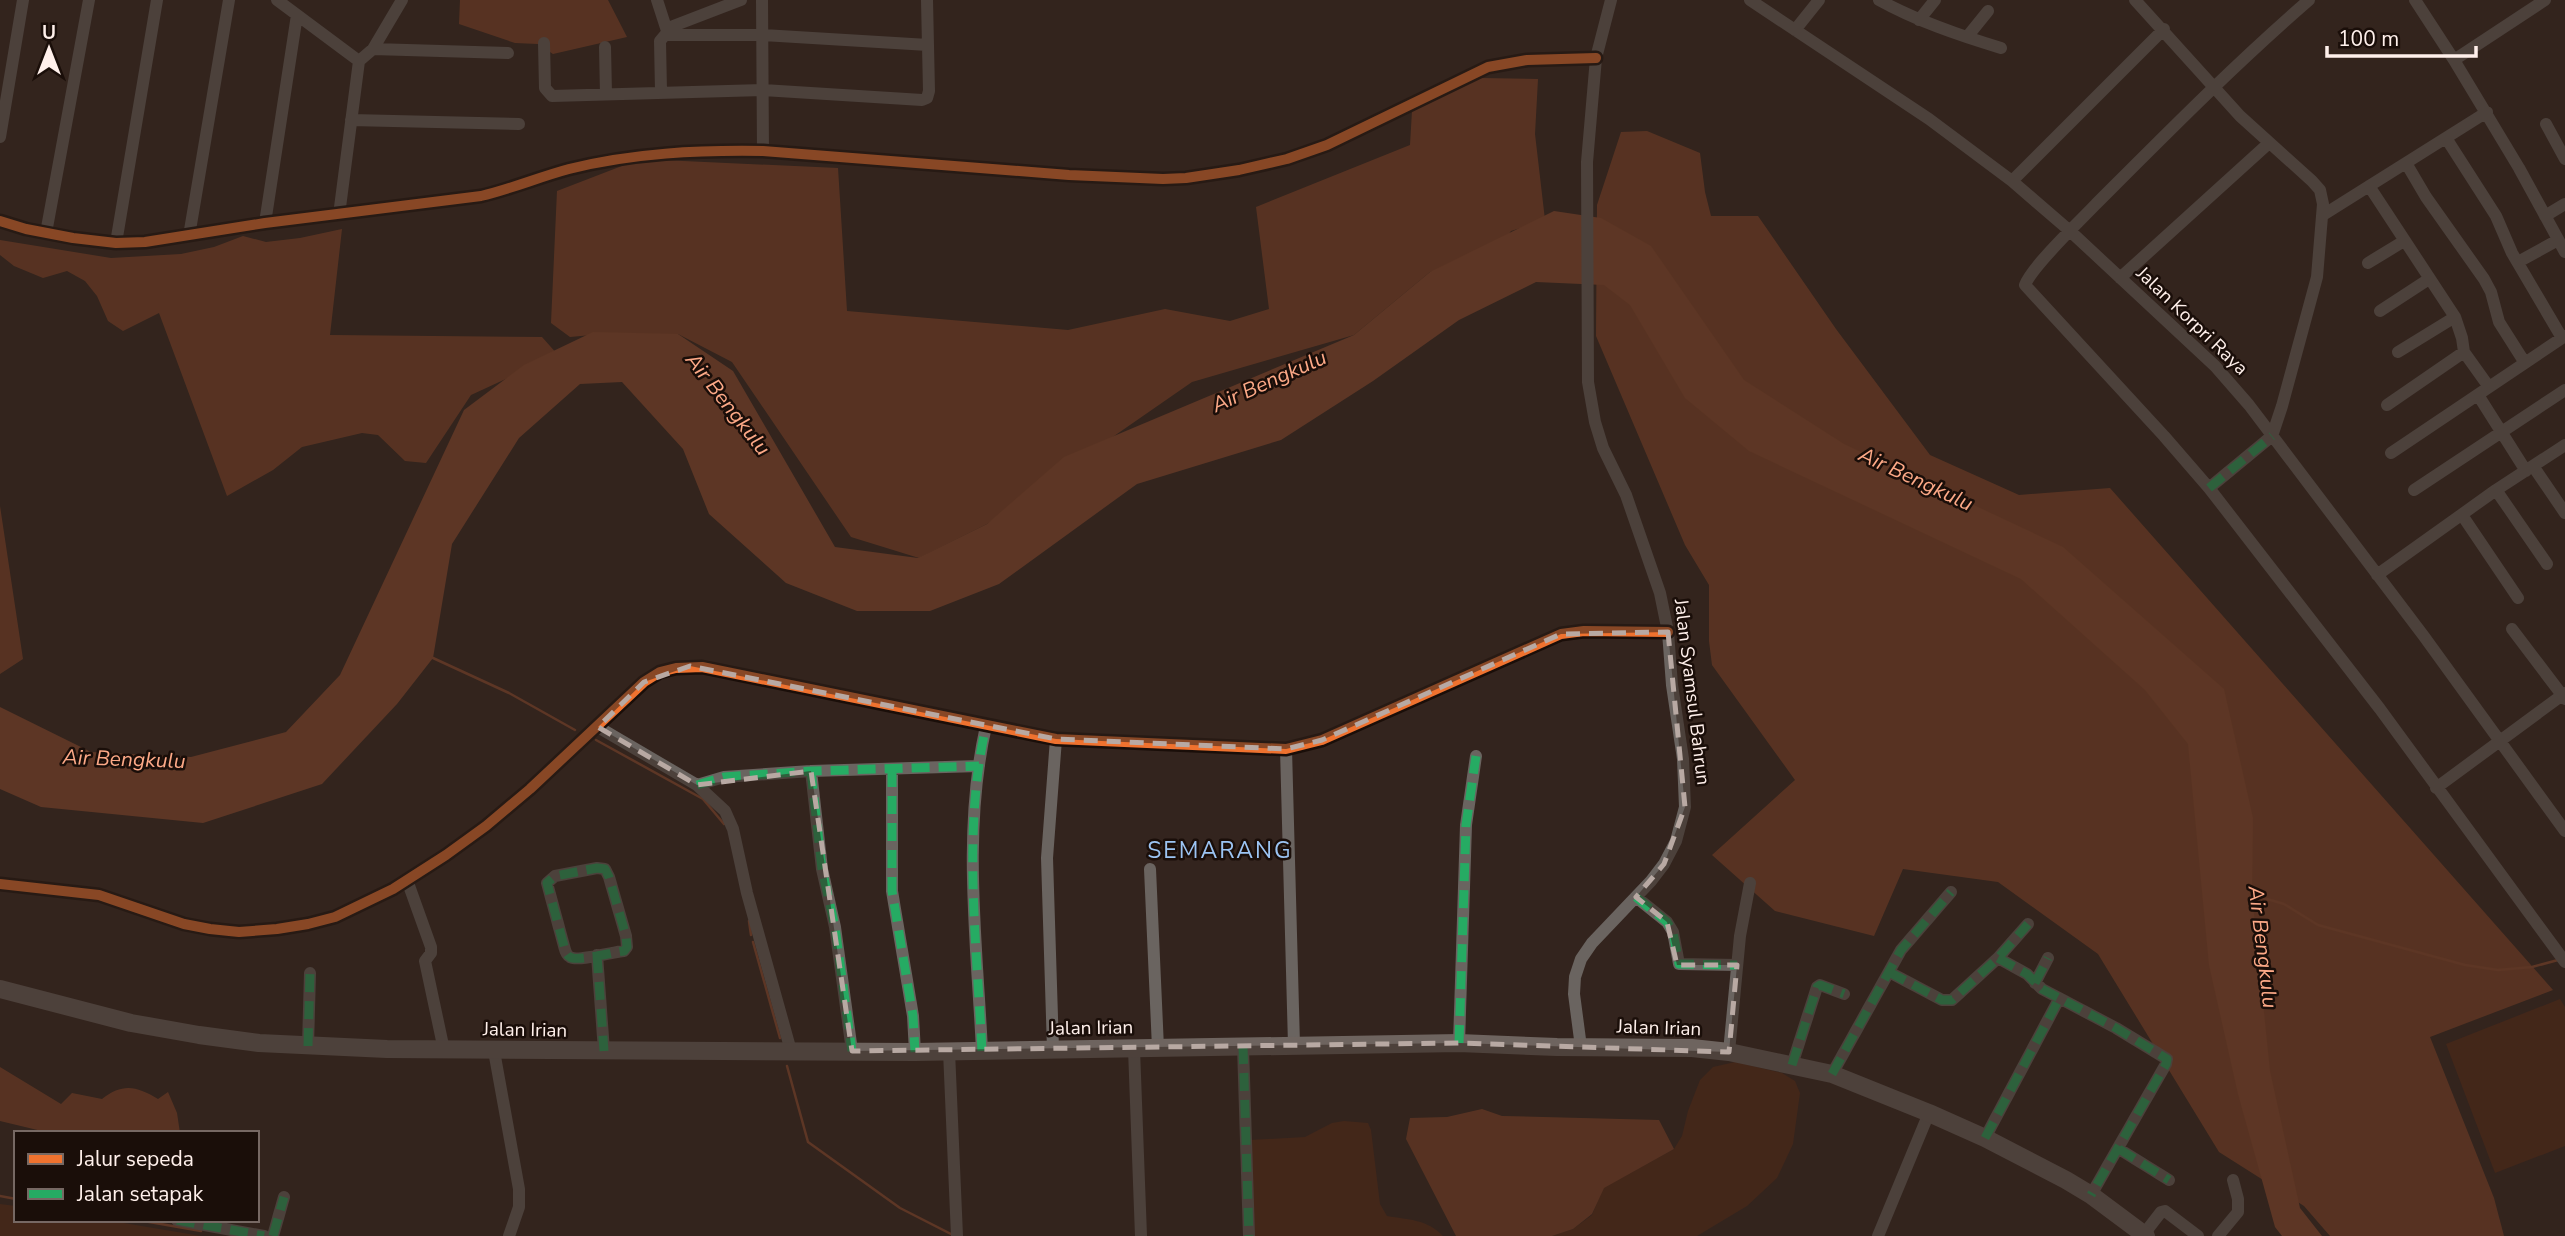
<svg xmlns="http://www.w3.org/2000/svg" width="2565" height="1236" font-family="'Nunito Sans',sans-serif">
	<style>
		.green { fill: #572a16 }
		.forest { fill: #844428 }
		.water { fill: #904c2f }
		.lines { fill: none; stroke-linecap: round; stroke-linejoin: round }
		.stream { stroke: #904c2f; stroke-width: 2.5 }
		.minor { stroke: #6a6460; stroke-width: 12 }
		.primary { stroke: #6e645f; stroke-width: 18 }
		.quiet { stroke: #26ab63; stroke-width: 9; stroke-dasharray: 18 9; stroke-linecap: butt }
		.cycleway-casing { stroke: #1a0e09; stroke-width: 15 }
		.cycleway { stroke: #ef722f; stroke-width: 10 }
		.marked { fill: none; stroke: #b8a9a3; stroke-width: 5; stroke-dasharray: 14 9; stroke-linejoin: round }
		.labels { text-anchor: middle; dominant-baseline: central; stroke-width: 5; stroke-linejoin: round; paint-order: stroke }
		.street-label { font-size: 19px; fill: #fff0eb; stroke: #1a0e09 }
		.water-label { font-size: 21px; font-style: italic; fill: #fda987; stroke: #1a0e09 }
		.quarter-label { font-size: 23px; letter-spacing: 2px; fill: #9cc4f3; stroke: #1a0e09 }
	</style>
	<rect width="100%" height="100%" fill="#33241e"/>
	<path class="green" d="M2560,999L2565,1007V1146L2495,1173L2446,1044Z
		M1735,1062L1782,1073L1795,1081L1800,1093L1793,1144L1777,1178L1747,1206L1697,1236H1552L1573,1229L1592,1215L1603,1188L1674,1149L1682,1136L1688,1111L1700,1080L1713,1067Z
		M1344,1121L1368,1123L1371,1130L1380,1204L1387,1216C1409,1220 1427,1219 1443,1236H1255L1249,1140L1305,1137L1332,1123Z
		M0,1204L16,1206V1220H106L201,1236H0Z"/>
	<path class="forest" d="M460,0H608L627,37L553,54L538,44L515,43L459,24Z
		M1480,78L1538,79L1535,134L1545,220L1511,231L1485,265L1430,272L1354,335L1192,382L987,524L919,558L851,537L732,362L678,334H602L570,337L551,323L557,191L640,159L838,168L847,311L1068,330L1165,309L1230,321L1269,309L1256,207L1410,145L1412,111Z
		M1647,131L1700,153L1705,192L1711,216H1758L1836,329L1930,455L2019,495L2110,488L2553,990L2430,1037L2494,1198L2504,1236H2330L2304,1206L2219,1152L2098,954L1998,882L1903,869L1874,936L1775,911L1712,855L1795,780L1712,665L1709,641V585L1685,545L1596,336L1597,205L1621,132Z
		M342,229L330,335L542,337L558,355L471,395L426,463L405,461L378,435L362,433L302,447L273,470L227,496L159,313L123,331L108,321L97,296L85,281L67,271L43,278L14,266L0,255V240L111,258L181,254L214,247L243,236L266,242L300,238Z
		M0,506L23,659L0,674Z
		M0,1067L61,1104L72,1093L102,1099C123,1083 136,1086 158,1099L168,1092L177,1113L180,1133H50L0,1121Z
		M1482,1109L1502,1116L1659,1120L1674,1149L1604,1188L1592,1214L1573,1229L1552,1236H1456L1406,1139L1410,1118L1447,1117Z"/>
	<path class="water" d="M1554,211L1601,218L1651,246L1744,380L1844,444L2063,547L2224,689L2253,818L2252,895L2270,1071L2300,1208L2322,1236H2282L2275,1227L2238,1094L2209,965L2188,744L2145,690L2021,579L1749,451L1685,398L1630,305L1604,285L1536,282L1459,320L1373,381L1281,440L1137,484L999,584L930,611H857L786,583L709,514L683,449L622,382L580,384L519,438L452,544L433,658L397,704L322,784L203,823L41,807L0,789V707L91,752L191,757L286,732L340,675L464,410L524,365L593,332L678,334L733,371L835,547L918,558L987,524L1064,457L1354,335L1430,272Z"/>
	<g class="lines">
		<path class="stream" d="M433,658L509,693L575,730
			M596,740L703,799L724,824
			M2250,894L2284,904L2318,925L2465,965L2498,970L2532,967L2558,960
			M749,921L751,935
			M753,942L780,1038
			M787,1066L808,1142L900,1208L953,1235
			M0,1196L16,1199
			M138,1220L201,1231"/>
		<path class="minor" d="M277,0L359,61
			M657,0L668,34
			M762,0L763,151
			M1750,0L1929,119L2012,181L2070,231L2215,366L2249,405L2423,635L2565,831
			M1879,0C1917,21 1958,35 2001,48
			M2135,0L2240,116L2312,181L2320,190L2323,204L2317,277L2282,406L2272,436L2209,488
			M2309,0C2234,65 2165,135 2096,204C2080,221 2032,266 2025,285L2164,436L2209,488L2380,709L2565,962
			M2415,0L2454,60L2545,0
			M1919,20L1935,0
			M668,28L741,0
			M1795,30L1819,0
			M1967,37L1988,11
			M544,43L545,88L552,96L763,90L922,100L927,98L929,91L927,0
			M605,47L606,94
			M373,49L508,53
			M2454,60L2519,168L2565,252
			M661,91L660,41L665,35H763L928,45
			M351,120L519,124
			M2546,124L2565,159
			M0,137L23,0
			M2446,138L2496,216L2512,253L2562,338
			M2406,163L2426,197L2484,279L2491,292L2499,322L2525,363
			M2012,181L2164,29
			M2369,186L2455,317L2462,338L2464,352L2489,387
			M339,215L359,61L373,49L402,0
			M2323,215L2487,112
			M2545,216L2565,204
			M0,221L26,229L73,238L116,243L145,242L265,223L481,196C511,189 539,177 569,169C633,153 698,150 763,151L1069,175L1163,179L1186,178L1239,170L1287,159L1327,145L1488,67L1527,60L1596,58
			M265,223L297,15
			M46,233L89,0
			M189,236L229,0
			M116,243L157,0
			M2518,262L2558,240
			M2368,263L2404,241
			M2120,278L2269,143
			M2380,311L2429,279
			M2398,352L2455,317
			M2478,395L2526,471
			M2387,405L2464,352
			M2391,453L2565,336
			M2533,466L2565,513
			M2414,490L2565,390
			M2496,490L2547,564
			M2462,515L2518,598
			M2377,575L2496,490L2565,445
			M2512,629L2565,699
			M598,727L697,785L725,811L733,829L747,893L791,1051
			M1286,749L1294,1045
			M892,769V891L913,1016L915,1052
			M811,771L822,869L835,927L852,1051
			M697,785L724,777L811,771L979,766
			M2436,788L2565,693
			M597,868L605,869L609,877L626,936L627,947L624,951C613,952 577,962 570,957C566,955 565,950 564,946L547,883L555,876Z
			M1150,869L1158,1048
			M407,880L431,947V953L425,961L444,1050
			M0,884L99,895L184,924L210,929L239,932L277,929L308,924L335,917L393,889L446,855L486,826L530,789L644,682L660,672L676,668L702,667L1056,739L1286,749L1322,740L1561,634L1584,631L1668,632
			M1636,897L1667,922L1673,932L1679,964L1737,965
			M597,955L604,1051
			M1998,958L2027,974L2042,989L2116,1028L2167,1059L2166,1064L2091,1195
			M1889,972L1942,1000H1952L1998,958L2028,924
			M2035,983L2048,958
			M1459,1043L1466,825L1476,756
			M308,1046L310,973
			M1243,1046L1249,1236
			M1581,1047L1574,994L1575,977L1581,959L1592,943L1651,881L1664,864L1676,841L1685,807L1683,759L1672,685L1668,632L1660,593L1626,495L1603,448L1595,422L1588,382L1587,162L1596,58L1611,0
			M1053,1049L1047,858L1056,739
			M1134,1049L1141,1236
			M494,1051L519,1189V1207L509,1236
			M949,1051L957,1236
			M982,1051C977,944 962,832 986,726
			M1729,1052L1740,936L1750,883
			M1792,1065L1817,987L1820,985L1844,994
			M1832,1074L1901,950L1951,892
			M1985,1138L2059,999
			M2119,1149L2169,1180
			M177,1220L264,1236
			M2144,1234L2161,1212L2165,1211L2198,1236
			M273,1236L284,1197
			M1878,1236L1929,1113
			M2218,1236L2238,1212V1199L2233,1180"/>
		<path class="primary" d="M0,989L131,1023L199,1035L259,1043L387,1049L915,1052L1459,1043L1557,1047L1692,1048L1729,1052L1832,1074L1929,1113L1985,1138L2066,1180L2091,1195L2146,1236"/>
		<path class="quiet" d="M2209,488L2272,436
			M892,769V891L913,1016L915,1052
			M811,771L822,869L835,927L852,1051
			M697,785L724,777L811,771L979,766
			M597,868L605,869L609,877L626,936L627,947L624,951C613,952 577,962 570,957C566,955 565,950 564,946L547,883L555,876Z
			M1636,897L1667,922L1673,932L1679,964L1737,965
			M597,955L604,1051
			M1998,958L2027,974L2042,989L2116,1028L2167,1059L2166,1064L2091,1195
			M1889,972L1942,1000H1952L1998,958L2028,924
			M2035,983L2048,958
			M1459,1043L1466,825L1476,756
			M308,1046L310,973
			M1243,1046L1249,1236
			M982,1051C977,944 962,832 986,726
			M1792,1065L1817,987L1820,985L1844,994
			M1832,1074L1901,950L1951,892
			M1985,1138L2059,999
			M2119,1149L2169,1180
			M177,1220L264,1236
			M273,1236L284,1197"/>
		<defs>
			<path id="cycleway" d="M0,221L26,229L73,238L116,243L145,242L265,223L481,196C511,189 539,177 569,169C633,153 698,150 763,151L1069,175L1163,179L1186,178L1239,170L1287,159L1327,145L1488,67L1527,60L1596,58
				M0,884L99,895L184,924L210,929L239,932L277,929L308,924L335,917L393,889L446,855L486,826L530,789L644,682L660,672L676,668L702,667L1056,739L1286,749L1322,740L1561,634L1584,631L1668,632"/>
		</defs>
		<use href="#cycleway" class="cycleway-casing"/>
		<use href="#cycleway" class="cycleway"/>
	</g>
	<path d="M0 0H2565V1236H0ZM1668,632L1685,807L1664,864L1636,897L1667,922L1677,965H1737L1729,1052L1459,1043L852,1051L811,771L697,785L598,727L644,682L690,666L1056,739L1286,749L1322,740L1561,634Z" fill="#33241e" fill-opacity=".55" fill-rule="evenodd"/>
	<path class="marked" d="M1668,632L1685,807L1664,864L1636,897L1667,922L1677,965H1737L1729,1052L1459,1043L852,1051L811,771L697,785L598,727L644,682L690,666L1056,739L1286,749L1322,740L1561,634Z"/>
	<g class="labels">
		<g class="street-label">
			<text transform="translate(2192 321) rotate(44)">Jalan Korpri Raya</text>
			<text transform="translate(1692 692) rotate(83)">Jalan Syamsul Bahrun</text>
			<text transform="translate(1091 1028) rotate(-1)">Jalan Irian</text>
			<text transform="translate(1659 1028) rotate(2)">Jalan Irian</text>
			<text transform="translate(525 1030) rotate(1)">Jalan Irian</text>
		</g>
		<g class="water-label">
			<text transform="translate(1269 381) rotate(-24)">Air Bengkulu</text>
			<text transform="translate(728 404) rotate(52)">Air Bengkulu</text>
			<text transform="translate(1916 479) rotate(25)">Air Bengkulu</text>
			<text transform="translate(124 759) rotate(2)">Air Bengkulu</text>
			<text transform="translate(2263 947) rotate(83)">Air Bengkulu</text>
		</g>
		<g class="quarter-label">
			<text x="1220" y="850">SEMARANG</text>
		</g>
	</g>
	<rect x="14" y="1131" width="245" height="91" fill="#1a0e09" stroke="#766863" stroke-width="2"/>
	<rect x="28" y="1154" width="35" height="10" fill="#ef722f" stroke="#766863" stroke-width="2"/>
	<text x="77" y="1166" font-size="21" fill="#fff0eb">Jalur sepeda</text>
	<rect x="28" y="1189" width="35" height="10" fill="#26ab63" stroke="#766863" stroke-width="2"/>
	<text x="77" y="1201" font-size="21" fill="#fff0eb">Jalan setapak</text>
	<g transform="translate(49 49)" stroke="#1a0e09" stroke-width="5" paint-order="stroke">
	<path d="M0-5L12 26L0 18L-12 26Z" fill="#fff0eb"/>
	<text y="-10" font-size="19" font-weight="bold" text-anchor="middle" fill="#fff0eb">U</text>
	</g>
	<path d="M2327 46v10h149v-10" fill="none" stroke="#fff0eb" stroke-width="3.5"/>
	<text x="2338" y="46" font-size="21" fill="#fff0eb" stroke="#1a0e09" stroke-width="5" paint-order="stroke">100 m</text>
</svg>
